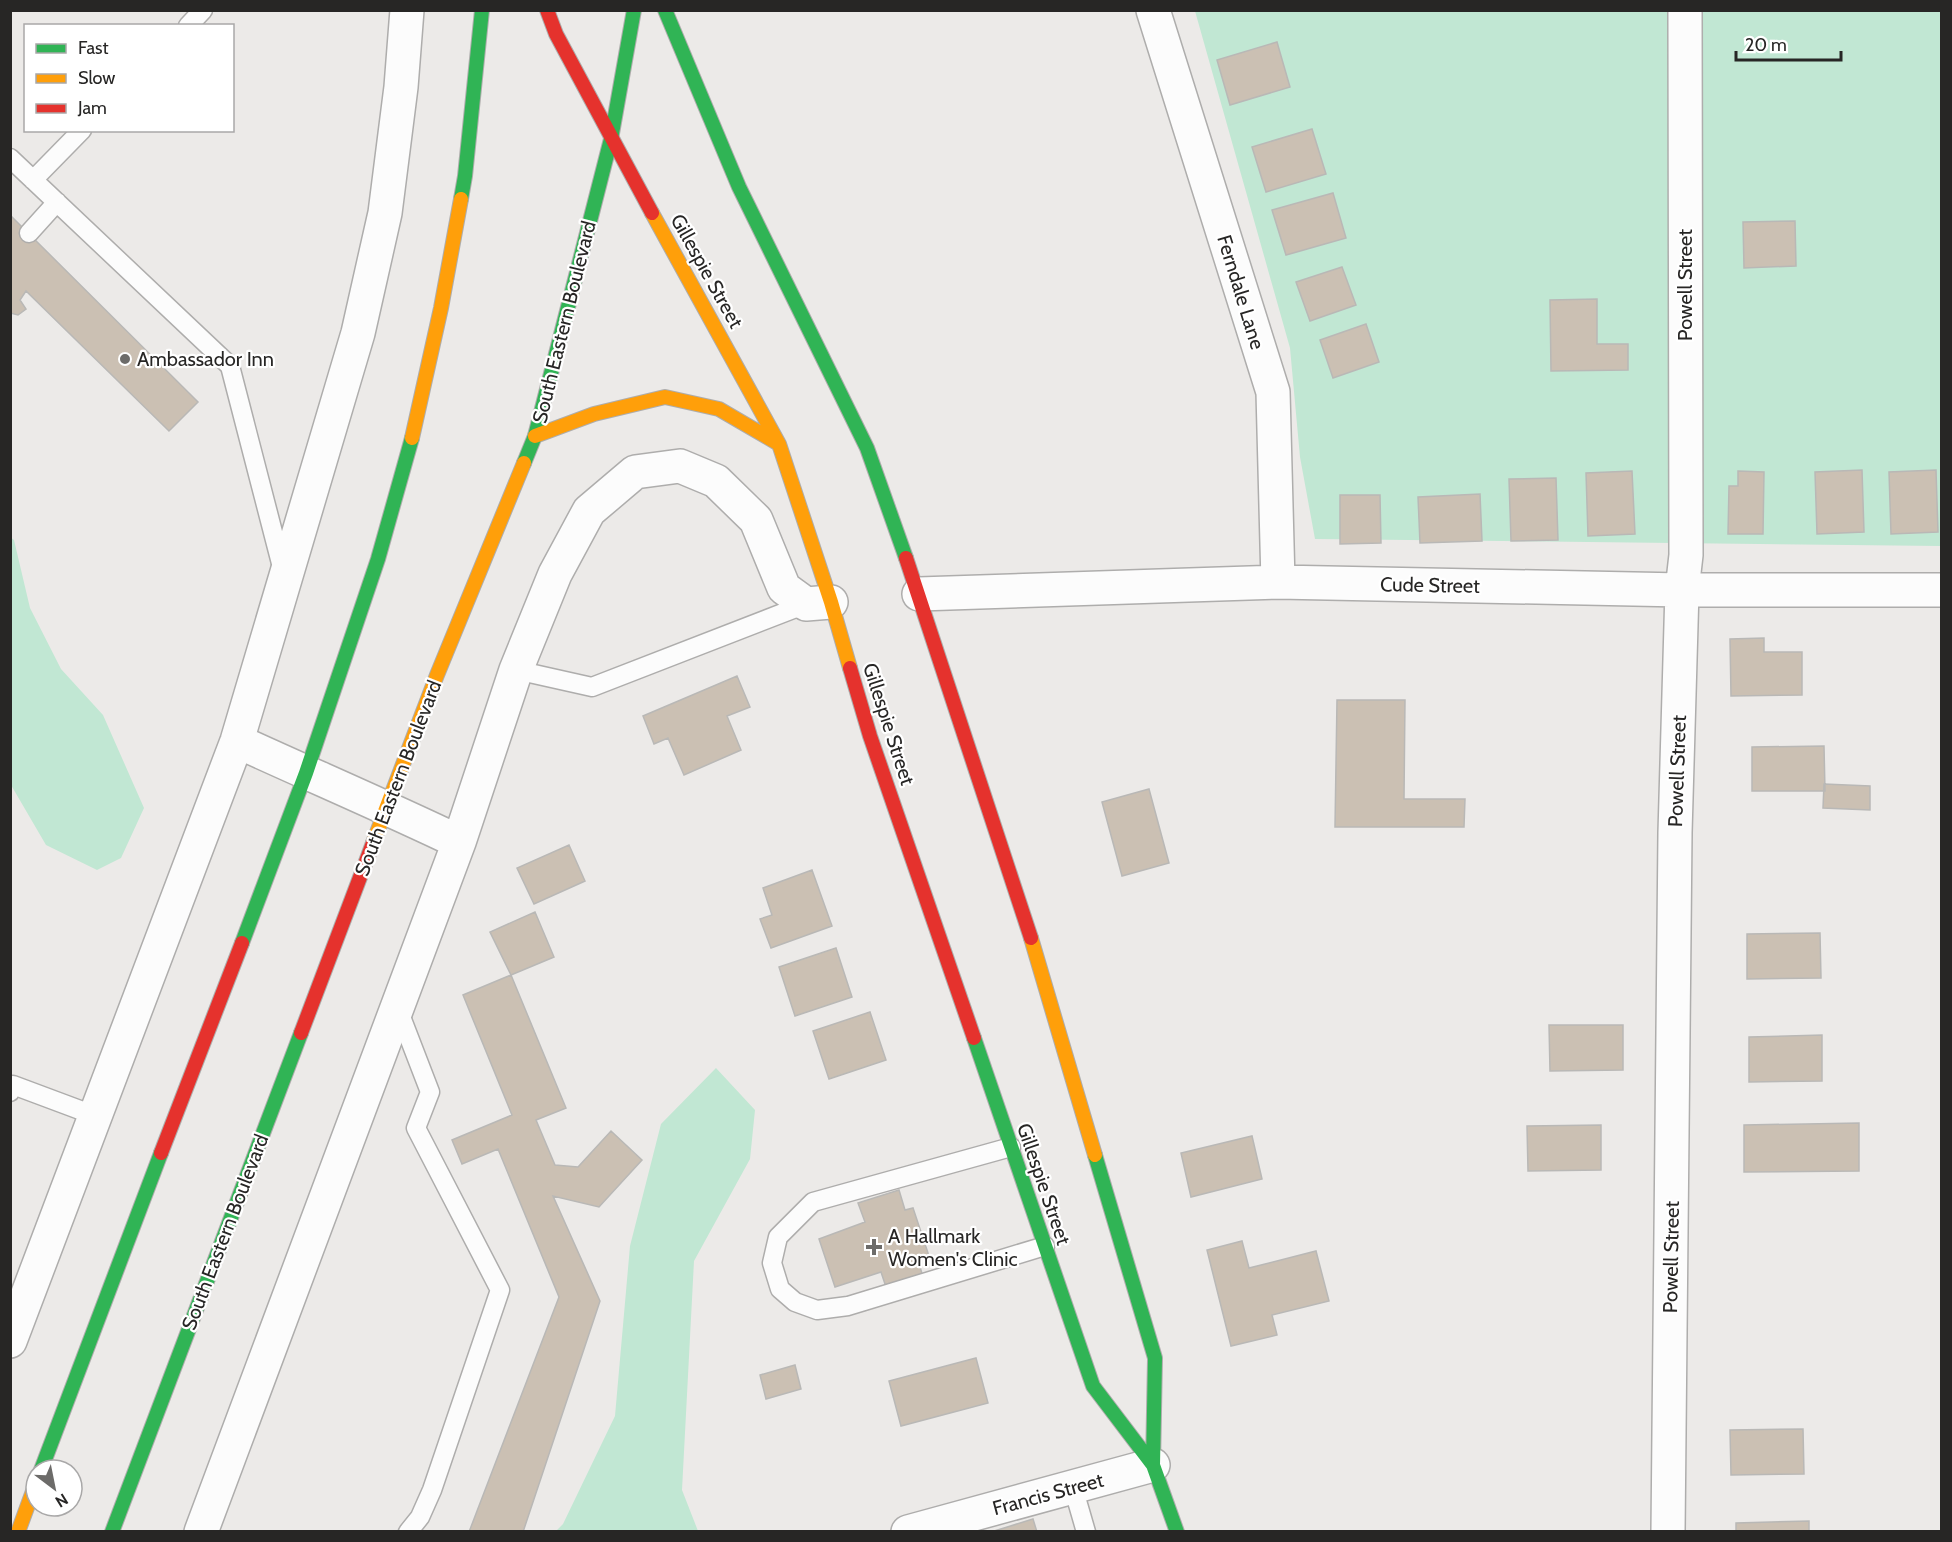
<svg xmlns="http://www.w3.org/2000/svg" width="1952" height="1542" font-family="Cabin,sans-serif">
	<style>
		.green { fill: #c1e7d3 }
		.building { fill: #cbc0b3; stroke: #b9b8b6; stroke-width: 1.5 }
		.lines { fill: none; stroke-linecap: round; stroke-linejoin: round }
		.lane-casing { stroke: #aeadac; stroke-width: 21 }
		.street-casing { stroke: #aeadac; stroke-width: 36 }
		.fast-casing { stroke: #aeadac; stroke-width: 16 }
		.slow-casing { stroke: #aeadac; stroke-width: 16 }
		.jam-casing { stroke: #aeadac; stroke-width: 16 }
		.lane { stroke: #fcfcfc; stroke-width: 18 }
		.street { stroke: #fcfcfc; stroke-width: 33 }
		.fast { stroke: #30b455; stroke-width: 14 }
		.slow { stroke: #ff9f0a; stroke-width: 14 }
		.jam { stroke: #e5322d; stroke-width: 14 }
		.poi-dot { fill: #6c6b69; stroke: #fff; stroke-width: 2 }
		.labels { text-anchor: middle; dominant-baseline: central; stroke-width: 4.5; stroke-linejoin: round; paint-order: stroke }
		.street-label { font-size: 20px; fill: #272625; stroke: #fff }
		.poi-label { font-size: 20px; fill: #272625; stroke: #fff; text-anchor: start }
	</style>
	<rect width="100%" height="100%" fill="#eceae8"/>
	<path class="green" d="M1195,11H1941V546L1315,539L1300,457L1290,348Z
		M10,537L14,540L30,608L61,669L103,715L144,808L121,858L97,870L46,845L11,785Z
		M716,1068L755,1110L750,1159L694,1261L682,1490L698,1531H556L563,1524L615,1416L630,1246L661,1124Z"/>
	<path class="building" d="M1277,42L1290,87L1230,105L1217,60Z
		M1312,129L1326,174L1266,192L1252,147Z
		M1333,193L1346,238L1286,255L1272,210Z
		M10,215L198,402L169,431L26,291L20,300L26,309L18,315L10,313Z
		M1795,221L1796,266L1744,268L1743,222Z
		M1342,267L1356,305L1310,321L1296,282Z
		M1597,299V344H1628V370L1551,371L1550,300Z
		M1366,324L1379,362L1333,378L1320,340Z
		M1862,470L1864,532L1817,534L1815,472Z
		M1936,470L1938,532L1891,534L1889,472Z
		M1632,471L1635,534L1588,536L1586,473Z
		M1738,471L1764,472L1763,534H1728L1729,486H1738Z
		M1556,478L1558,540L1511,541L1509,479Z
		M1480,494L1482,541L1420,543L1418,497Z
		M1340,495H1380L1381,543L1340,544Z
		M1764,638V652H1802V695L1731,696L1730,639Z
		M737,676L750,707L727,716L741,750L684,775L668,738L654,744L643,716Z
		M1337,700H1405L1404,799H1465L1464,827H1335Z
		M1824,746L1825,791H1752V747Z
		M1824,784L1870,786V810L1823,808Z
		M1149,789L1169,863L1122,876L1102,802Z
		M569,845L585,881L534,904L517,868Z
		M812,870L832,926L771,948L760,919L772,915L763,888Z
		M535,912L554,957L511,975L490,932Z
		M1820,933L1821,978L1747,979V934Z
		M836,948L852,997L795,1016L779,967Z
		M511,975L566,1108L536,1120L555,1165L578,1167L611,1131L642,1160L599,1207L553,1196L600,1301L523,1532H469L559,1297L498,1149L462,1164L452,1140L512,1115L463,995Z
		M870,1012L886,1060L829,1079L813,1031Z
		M1549,1025H1623V1070L1550,1071Z
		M1822,1035V1081L1749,1082V1037Z
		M1859,1123V1171L1744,1172V1125Z
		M1601,1125V1170L1528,1171L1527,1126Z
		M1252,1136L1262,1179L1191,1197L1181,1153Z
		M899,1190L905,1210L913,1208L929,1256L918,1260L923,1277L887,1290L881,1272L835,1287L819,1239L865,1222L858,1203Z
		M1242,1241L1249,1268L1316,1251L1329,1301L1272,1315L1277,1335L1231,1346L1207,1250Z
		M976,1358L988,1403L901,1426L889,1381Z
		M795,1365L801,1389L766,1399L760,1375Z
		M1803,1429L1804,1474L1731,1475L1730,1430Z
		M1033,1519L1037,1532H991Z
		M1809,1521V1532H1736V1523Z"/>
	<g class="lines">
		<defs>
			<path id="lane" d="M188,26L203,10
				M10,158L230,366L283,571
				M33,180L82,130
				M29,233L57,202
				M516,670L592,687L806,604
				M398,1009L430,1092L416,1128L500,1290L432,1490L420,1517L408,1532
				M10,1092L13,1085L96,1116
				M1011,1147L813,1202L778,1237L772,1263L780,1289L795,1302L817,1310L848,1306L1045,1246
				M1073,1487L1086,1532"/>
			<path id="street" d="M1153,10L1273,392L1278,582
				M919,594L1278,582L1682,590H1942
				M237,741C311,775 386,807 459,842
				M10,1341L237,741L358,333L385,213L401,87L407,10
				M201,1532L459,842L516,670L555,574L589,511L635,472L680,466L716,481L756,520L784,588L806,604L831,602
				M908,1532L1153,1465
				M1668,1532L1675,833L1682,590L1686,555L1685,10"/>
			<path id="fast" d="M665,10L739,187L867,448L906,558
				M461,199L465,176L482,10
				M524,463L535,436L611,139L634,10
				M242,943L306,773L378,559L412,438
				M974,1038L1093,1386L1153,1465L1177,1532
				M1095,1155L1155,1358L1153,1465
				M41,1470L161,1153
				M112,1532L301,1033"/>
			<path id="slow" d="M652,213L779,444L831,602L850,668
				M535,436L594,414L665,397L719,409L779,444
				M412,438L441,308L461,199
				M373,843L437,675L524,463
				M1031,938L1095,1155
				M18,1532L36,1483"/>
			<path id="jam" d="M547,10L556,34L652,213
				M906,558L1031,938
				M850,668L870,736L974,1038
				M301,1033L373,843
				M161,1153L242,943"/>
		</defs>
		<use href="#lane" class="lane-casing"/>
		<use href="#street" class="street-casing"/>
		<use href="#fast" class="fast-casing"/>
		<use href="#slow" class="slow-casing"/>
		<use href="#jam" class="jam-casing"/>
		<use href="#lane" class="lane"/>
		<use href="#street" class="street"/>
		<use href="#fast" class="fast"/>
		<use href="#slow" class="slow"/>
		<use href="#jam" class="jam"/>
	</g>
	<g class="poi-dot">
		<circle cx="125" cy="359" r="6"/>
		<path d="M871 1238h6v6h6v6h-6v6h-6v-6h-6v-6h6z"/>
	</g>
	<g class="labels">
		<g class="street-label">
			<text transform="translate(707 271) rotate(61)">Gillespie Street</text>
			<text transform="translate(1685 285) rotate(-90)">Powell Street</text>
			<text transform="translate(1241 292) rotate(73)">Ferndale Lane</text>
			<text transform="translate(564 322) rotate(-76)">South Eastern Boulevard</text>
			<text transform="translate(1430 585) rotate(1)">Cude Street</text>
			<text transform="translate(889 724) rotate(72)">Gillespie Street</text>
			<text transform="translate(1677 771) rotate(-88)">Powell Street</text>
			<text transform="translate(398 778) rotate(-69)">South Eastern Boulevard</text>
			<text transform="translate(1044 1184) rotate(71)">Gillespie Street</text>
			<text transform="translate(225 1232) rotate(-69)">South Eastern Boulevard</text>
			<text transform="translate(1671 1257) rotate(-89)">Powell Street</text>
			<text transform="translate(1048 1494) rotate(-15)">Francis Street</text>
		</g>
		<g class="poi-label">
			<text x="137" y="359">Ambassador Inn</text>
			<text x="888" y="1236">A Hallmark<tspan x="888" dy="23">Women's Clinic</tspan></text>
		</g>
	</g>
	<rect width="1952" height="1542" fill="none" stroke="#272625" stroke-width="24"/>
	<rect x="24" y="24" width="210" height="108" fill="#ffffff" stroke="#a9a8a8" stroke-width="1.5"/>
	<rect x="36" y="44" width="30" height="9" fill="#30b455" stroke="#a9a8a8" stroke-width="1.5"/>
	<text x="78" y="54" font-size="18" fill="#272625">Fast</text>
	<rect x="36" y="74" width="30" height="9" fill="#ff9f0a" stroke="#a9a8a8" stroke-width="1.5"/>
	<text x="78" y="84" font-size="18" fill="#272625">Slow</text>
	<rect x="36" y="104" width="30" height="9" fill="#e5322d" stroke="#a9a8a8" stroke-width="1.5"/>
	<text x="78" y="114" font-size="18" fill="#272625">Jam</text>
	<g transform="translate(54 1488) rotate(148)"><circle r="28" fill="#ffffff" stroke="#a9a8a8" stroke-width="1.5"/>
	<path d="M0-4.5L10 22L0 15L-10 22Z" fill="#6c6b69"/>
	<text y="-9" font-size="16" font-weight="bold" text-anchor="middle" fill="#272625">N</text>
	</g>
	<path d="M1736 51v9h105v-9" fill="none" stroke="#272625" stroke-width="3"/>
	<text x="1745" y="51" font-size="18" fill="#272625" stroke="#ffffff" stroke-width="4.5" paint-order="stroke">20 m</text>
</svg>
